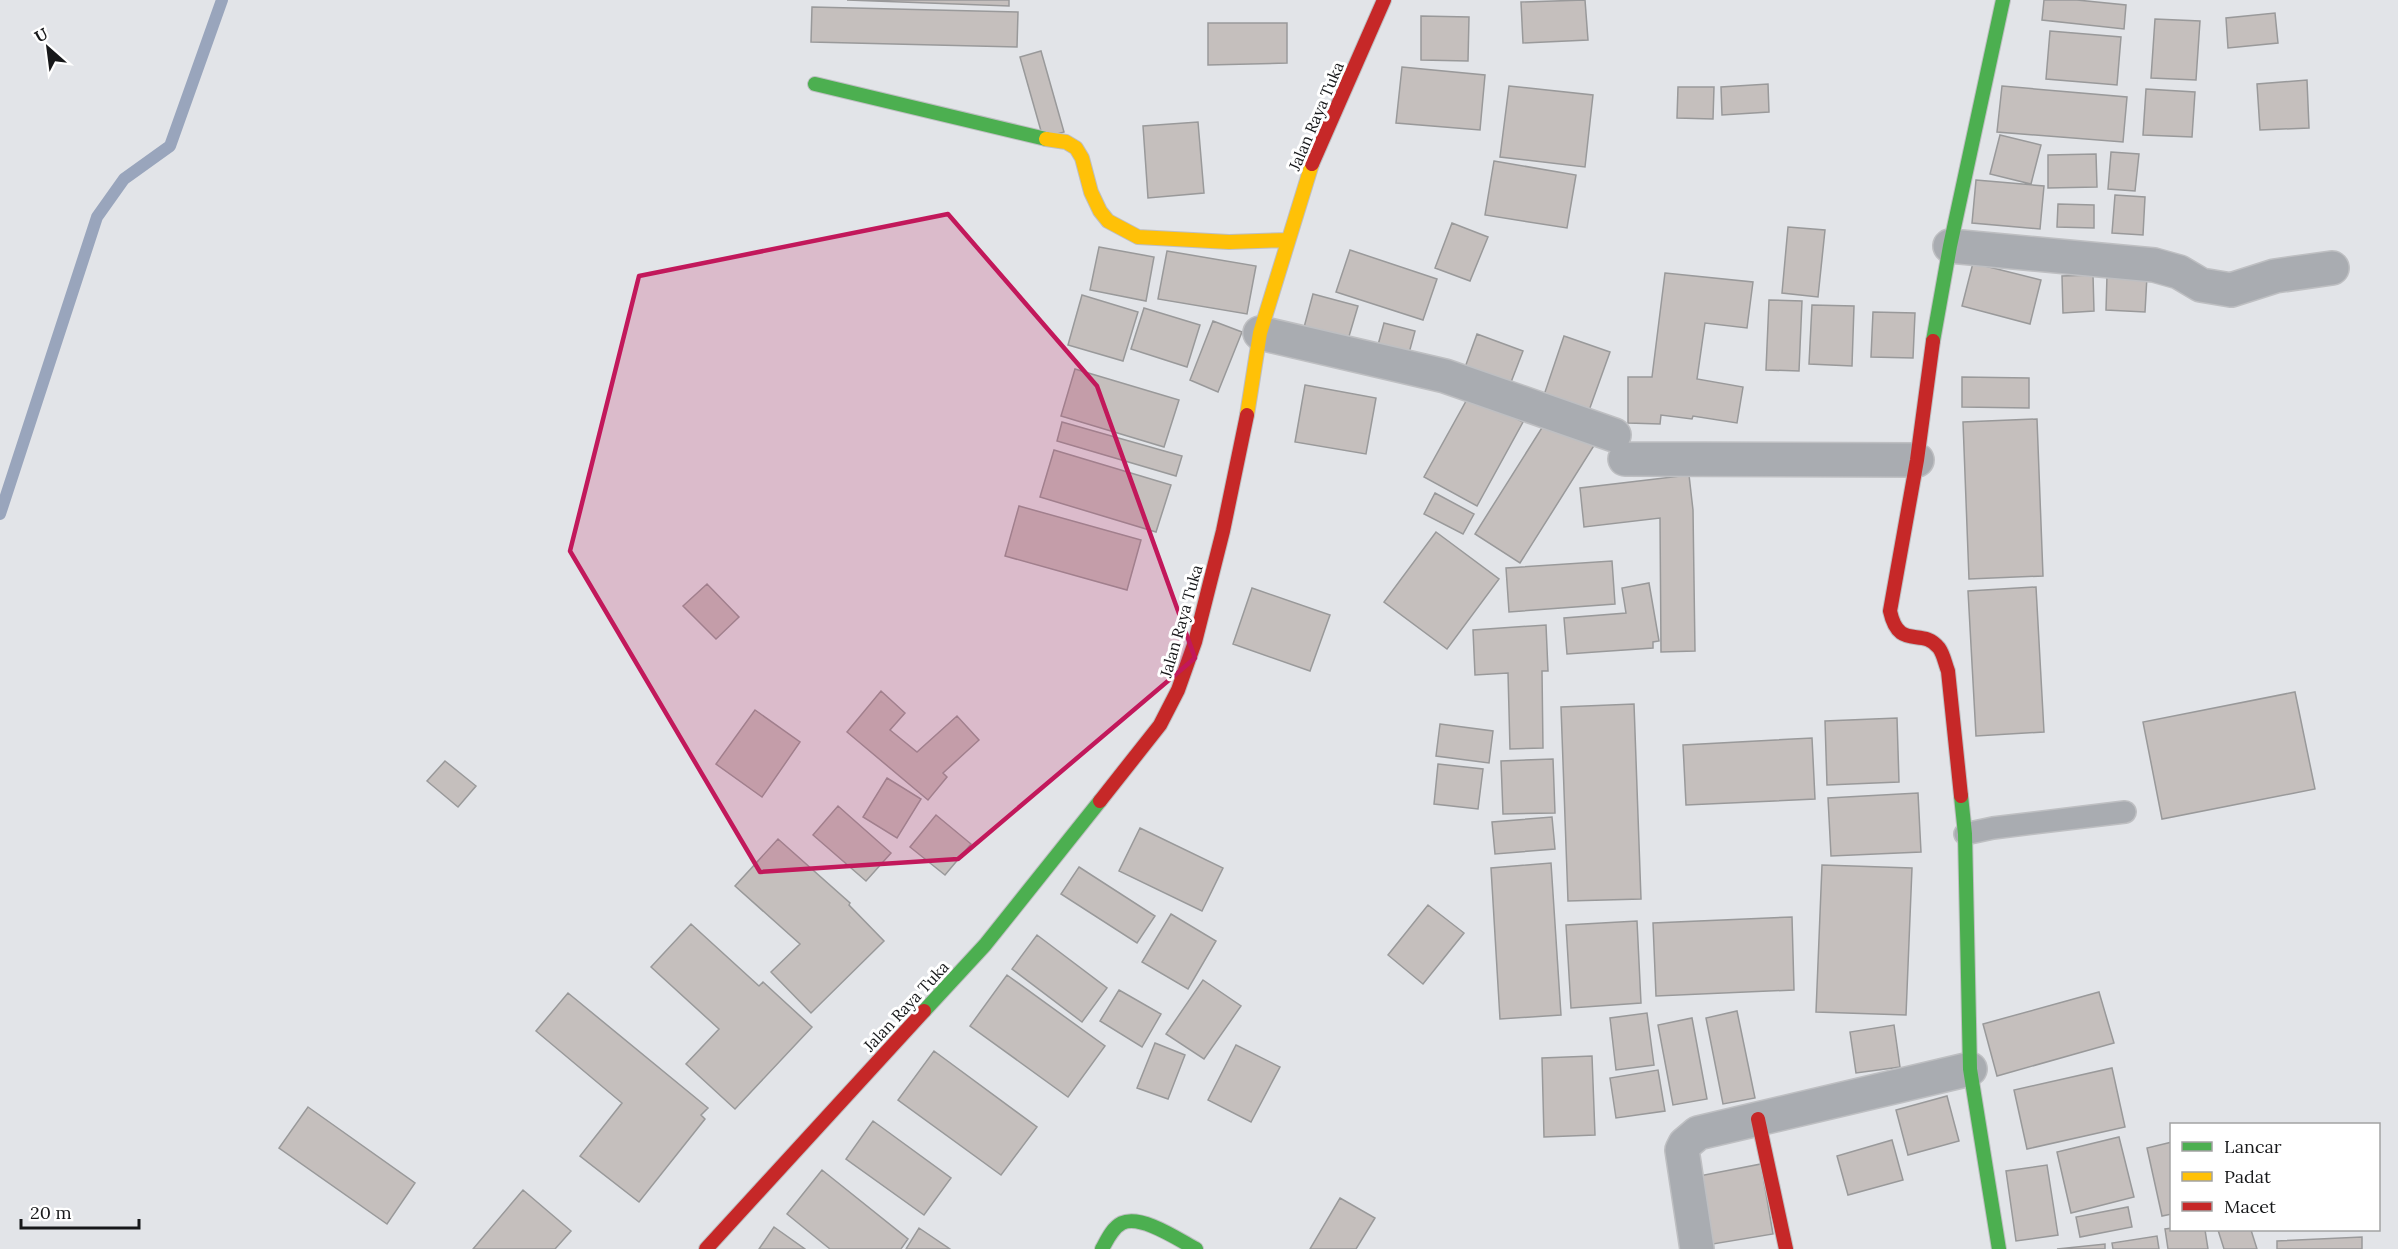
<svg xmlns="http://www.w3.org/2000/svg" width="2398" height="1249" font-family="Lora,serif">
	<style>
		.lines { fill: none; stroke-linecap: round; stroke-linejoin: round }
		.stream { stroke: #99a5bc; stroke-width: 12 }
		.building { fill: #c5bfbd; stroke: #99999a; stroke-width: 1.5 }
		.lane-casing { stroke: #bebfc2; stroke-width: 24 }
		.street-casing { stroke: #bebfc2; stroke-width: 36 }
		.fast-casing { stroke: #bebfc2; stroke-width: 16 }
		.slow-casing { stroke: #bebfc2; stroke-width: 16 }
		.jam-casing { stroke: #bebfc2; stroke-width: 16 }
		.lane { stroke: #a9acb1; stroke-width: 21 }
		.street { stroke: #a9acb1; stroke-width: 33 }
		.fast { stroke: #4caf50; stroke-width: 14 }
		.slow { stroke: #ffc107; stroke-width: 14 }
		.jam { stroke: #c62828; stroke-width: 14 }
		.marked { fill: #c2185b; fill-opacity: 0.2; stroke: #c2185b; stroke-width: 4.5; stroke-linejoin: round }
		.labels { text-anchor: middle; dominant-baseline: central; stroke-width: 6; stroke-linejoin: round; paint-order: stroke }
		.street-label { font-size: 16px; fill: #17181a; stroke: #fff }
	</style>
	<rect width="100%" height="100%" fill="#e2e4e8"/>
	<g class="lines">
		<path class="stream" d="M0,514L97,217L124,179L170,146L222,0"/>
	</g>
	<path class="building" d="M847,0H1009V6Z
		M1585,0L1588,40L1523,43L1521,2Z
		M2044,0H2077L2126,5L2124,29L2042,20Z
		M812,7L1018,12L1017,47L811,42Z
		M2275,13L2278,43L2228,48L2226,18Z
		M1421,16L1469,17L1468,61L1421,60Z
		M2155,19L2200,21L2196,80L2151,78Z
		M1208,23H1287V63L1208,65Z
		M2050,31L2121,37L2117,85L2046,79Z
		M1041,51L1064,132L1043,138L1020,57Z
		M1402,67L1485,75L1480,130L1396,123Z
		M2307,80L2309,128L2260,130L2257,84Z
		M1768,84L1769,112L1722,115L1721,87Z
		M1509,86L1593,95L1585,167L1500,157Z
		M2002,86L2127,97L2123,142L1997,132Z
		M1678,87H1714L1713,119L1677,118Z
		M2146,89L2195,92L2192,137L2143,135Z
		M1198,122L1204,193L1148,198L1143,126Z
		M2000,135L2041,145L2031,184L1990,174Z
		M2111,152L2139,154L2135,191L2108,189Z
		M2096,154L2097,187L2048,188V155Z
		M1494,161L1576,175L1567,228L1485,215Z
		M1976,180L2044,186L2040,229L1972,223Z
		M2115,195L2145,197L2143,235L2112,233Z
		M2058,204L2094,205V228L2057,227Z
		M1452,223L1488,237L1470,281L1435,268Z
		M1788,227L1825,230L1818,297L1782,293Z
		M1099,247L1154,257L1146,301L1090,290Z
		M1350,250L1437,279L1423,320L1336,292Z
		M1167,251L1256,266L1247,314L1158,299Z
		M1973,263L2041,280L2030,324L1962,306Z
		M1665,273L1753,282L1747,328L1705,323L1697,379L1743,387L1737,423L1693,416L1692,419L1661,415L1660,424L1628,423V377H1652Z
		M2093,275L2094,311L2063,313L2062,276Z
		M2107,275L2147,276L2145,312L2106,310Z
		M1313,294L1358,306L1347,343L1303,331Z
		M1082,295L1138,312L1123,361L1068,345Z
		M1769,300L1802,301L1799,371L1766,370Z
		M1812,305L1854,306L1852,366L1809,364Z
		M1144,308L1200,325L1187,367L1131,349Z
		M1873,312L1915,313L1913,358L1871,357Z
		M1213,321L1242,332L1218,392L1190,380Z
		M1384,323L1415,331L1409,353L1378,345Z
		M1477,334L1523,351L1508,390L1463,373Z
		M1564,336L1610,352L1587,416L1542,401Z
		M1075,369L1179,400L1164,447L1061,416Z
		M1962,377L2029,378V408L1962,407Z
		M1305,385L1376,398L1366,454L1295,442Z
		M1470,394L1523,422L1477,506L1424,477Z
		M1550,415L1595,444L1520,563L1475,534Z
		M2037,419L2043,576L1969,579L1963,422Z
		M1062,422L1182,456L1176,476L1057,441Z
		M1054,450L1171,485L1156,532L1040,497Z
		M1689,475L1693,510L1695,651L1661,652L1660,518L1584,527L1580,488Z
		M1435,493L1474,514L1463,534L1424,514Z
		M1019,506L1141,540L1127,590L1005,556Z
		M1436,532L1499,579L1447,649L1384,602Z
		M1612,561L1615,604L1509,612L1506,568Z
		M1649,583L1659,641L1653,642V648L1567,654L1564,618L1626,613L1622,588Z
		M707,584L739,617L716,639L683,606Z
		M2036,587L2044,732L1976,736L1968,591Z
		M1252,588L1330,615L1310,671L1233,644Z
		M1546,625L1548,671H1542L1543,748L1510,749L1508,673L1475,675L1473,630Z
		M881,691L905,713L890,730L917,752L957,716L979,740L943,773L947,777L928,800L847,732Z
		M2295,692L2315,789L2162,819L2143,722Z
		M1634,704L1641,899L1568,901L1561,707Z
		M755,710L800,742L762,797L716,764Z
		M1897,718L1899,782L1827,785L1825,721Z
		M1440,724L1493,731L1489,763L1436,756Z
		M1812,738L1815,799L1686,805L1683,745Z
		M1553,759L1555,813L1503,814L1501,761Z
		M445,761L476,786L458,807L427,781Z
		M1438,764L1483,769L1478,809L1434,804Z
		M887,778L921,799L897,838L863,817Z
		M1918,793L1921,852L1831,856L1828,798Z
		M838,806L891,853L866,881L813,835Z
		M936,815L971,844L945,875L910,847Z
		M1552,817L1555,849L1495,854L1492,822Z
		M1140,828L1223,868L1202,911L1119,871Z
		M778,839L850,903L849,905L884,941L811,1013L771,972L800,944L735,886Z
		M1551,863L1561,1015L1500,1019L1491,868Z
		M1822,865L1912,868L1906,1015L1816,1012Z
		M1079,867L1155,916L1137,943L1061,894Z
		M1428,905L1464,933L1423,984L1388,955Z
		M1171,914L1216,941L1188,989L1142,962Z
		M1792,917L1794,990L1656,996L1653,923Z
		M1637,921L1641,1003L1571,1008L1566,925Z
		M691,924L759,986L763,982L812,1027L735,1109L686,1064L719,1029L651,967Z
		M1037,935L1107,988L1082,1022L1012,969Z
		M1007,975L1105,1046L1068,1097L970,1026Z
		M1203,980L1241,1006L1204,1059L1166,1034Z
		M1119,990L1161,1014L1142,1047L1100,1021Z
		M2099,992L2114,1043L1997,1076L1983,1024Z
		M568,993L708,1108L701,1115L705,1119L639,1202L580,1156L622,1103L536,1031Z
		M1737,1011L1755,1098L1723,1104L1706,1018Z
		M1647,1013L1654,1065L1616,1070L1610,1018Z
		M1692,1018L1707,1099L1673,1105L1658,1025Z
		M1894,1025L1900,1067L1856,1073L1850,1032Z
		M1155,1043L1185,1055L1168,1099L1137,1088Z
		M1236,1045L1280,1067L1251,1122L1208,1100Z
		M934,1051L1037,1127L1001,1175L898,1100Z
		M1592,1056L1595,1135L1544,1137L1542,1058Z
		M2112,1068L2125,1127L2027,1149L2014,1090Z
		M1658,1070L1665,1111L1616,1118L1610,1078Z
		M1947,1096L1959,1141L1908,1155L1896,1110Z
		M308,1107L415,1183L387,1224L279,1148Z
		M873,1121L951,1178L924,1215L846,1159Z
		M2119,1137L2134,1197L2071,1213L2057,1152Z
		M1892,1140L1903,1180L1848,1195L1837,1156Z
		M2172,1142V1214L2162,1216L2147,1148Z
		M1761,1164L1773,1234L1707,1245L1694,1177Z
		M2047,1165L2058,1235L2016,1241L2006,1171Z
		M822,1170L908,1239L901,1249H830L787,1214Z
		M523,1190L571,1231L555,1249H473Z
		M1340,1198L1375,1218L1356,1249H1310Z
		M2128,1207L2132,1227L2080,1237L2076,1217Z
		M774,1227L805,1249H759Z
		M919,1228L950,1249H906Z
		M2172,1228V1230H2205L2208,1249H2168L2165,1229Z
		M2218,1230H2251L2257,1249H2224Z
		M2157,1236L2159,1249H2113L2112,1243Z
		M2362,1237V1249H2277V1241Z
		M2105,1244V1249H2057Z"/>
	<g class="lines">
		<defs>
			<path id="lane" d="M1965,834L1993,828L2125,812"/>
			<path id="street" d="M1950,246L2154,265L2179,272L2201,285L2231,290L2275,276L2332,268
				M1260,333L1445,376L1614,435
				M1625,459L1917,460
				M1697,1249L1682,1150L1685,1144L1698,1133L1970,1069"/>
			<path id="fast" d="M815,84L1046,139
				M1933,341L1950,246L2003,0
				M1961,796L1965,834L1970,1069L1999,1249
				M924,1011L985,945L1100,801
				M1102,1249C1107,1240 1112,1228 1122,1223C1141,1214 1179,1240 1196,1249"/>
			<path id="slow" d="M1046,139L1066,142L1076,148L1082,158L1091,192L1100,211L1108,221L1138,237L1229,242L1288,240
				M1247,415L1260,333L1312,164"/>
			<path id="jam" d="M1312,164L1384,0
				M1933,341L1917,460L1890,611C1899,652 1922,626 1939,648C1944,655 1945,664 1948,671L1961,796
				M1100,801L1160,725L1178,690L1195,642L1223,531L1247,415
				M1758,1119L1786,1249
				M706,1249L924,1011"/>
		</defs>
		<use href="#lane" class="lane-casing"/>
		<use href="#street" class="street-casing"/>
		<use href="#fast" class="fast-casing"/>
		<use href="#slow" class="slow-casing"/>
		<use href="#jam" class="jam-casing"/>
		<use href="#lane" class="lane"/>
		<use href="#street" class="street"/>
		<use href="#fast" class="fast"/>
		<use href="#slow" class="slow"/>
		<use href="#jam" class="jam"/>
	</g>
	<path class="marked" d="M948,214L1097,386L1195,658L958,859L760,872L570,551L639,276Z"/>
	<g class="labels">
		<g class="street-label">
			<text transform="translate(1316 116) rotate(-67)">Jalan Raya Tuka</text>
			<text transform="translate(1181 621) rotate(-74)">Jalan Raya Tuka</text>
			<text transform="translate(906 1006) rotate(-47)">Jalan Raya Tuka</text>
		</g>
	</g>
	<rect x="2170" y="1123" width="210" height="108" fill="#ffffff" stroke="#a2a3a3" stroke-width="1.5"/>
	<rect x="2182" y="1142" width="30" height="9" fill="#4caf50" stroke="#a2a3a3" stroke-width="1.5"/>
	<text x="2224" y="1153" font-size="18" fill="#17181a">Lancar</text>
	<rect x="2182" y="1172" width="30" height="9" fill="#ffc107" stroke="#a2a3a3" stroke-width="1.5"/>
	<text x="2224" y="1183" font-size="18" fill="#17181a">Padat</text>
	<rect x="2182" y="1202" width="30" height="9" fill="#c62828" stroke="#a2a3a3" stroke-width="1.5"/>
	<text x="2224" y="1213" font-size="18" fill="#17181a">Macet</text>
	<g transform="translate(48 48) rotate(332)" stroke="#ffffff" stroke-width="4.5" paint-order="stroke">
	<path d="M0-4.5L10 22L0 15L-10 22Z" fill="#17181a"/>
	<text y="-9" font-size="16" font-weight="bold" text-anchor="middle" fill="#17181a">U</text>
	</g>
	<path d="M21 1219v9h118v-9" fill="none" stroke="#17181a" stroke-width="3"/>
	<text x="30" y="1219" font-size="18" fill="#17181a" stroke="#ffffff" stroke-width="4.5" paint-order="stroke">20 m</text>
</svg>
